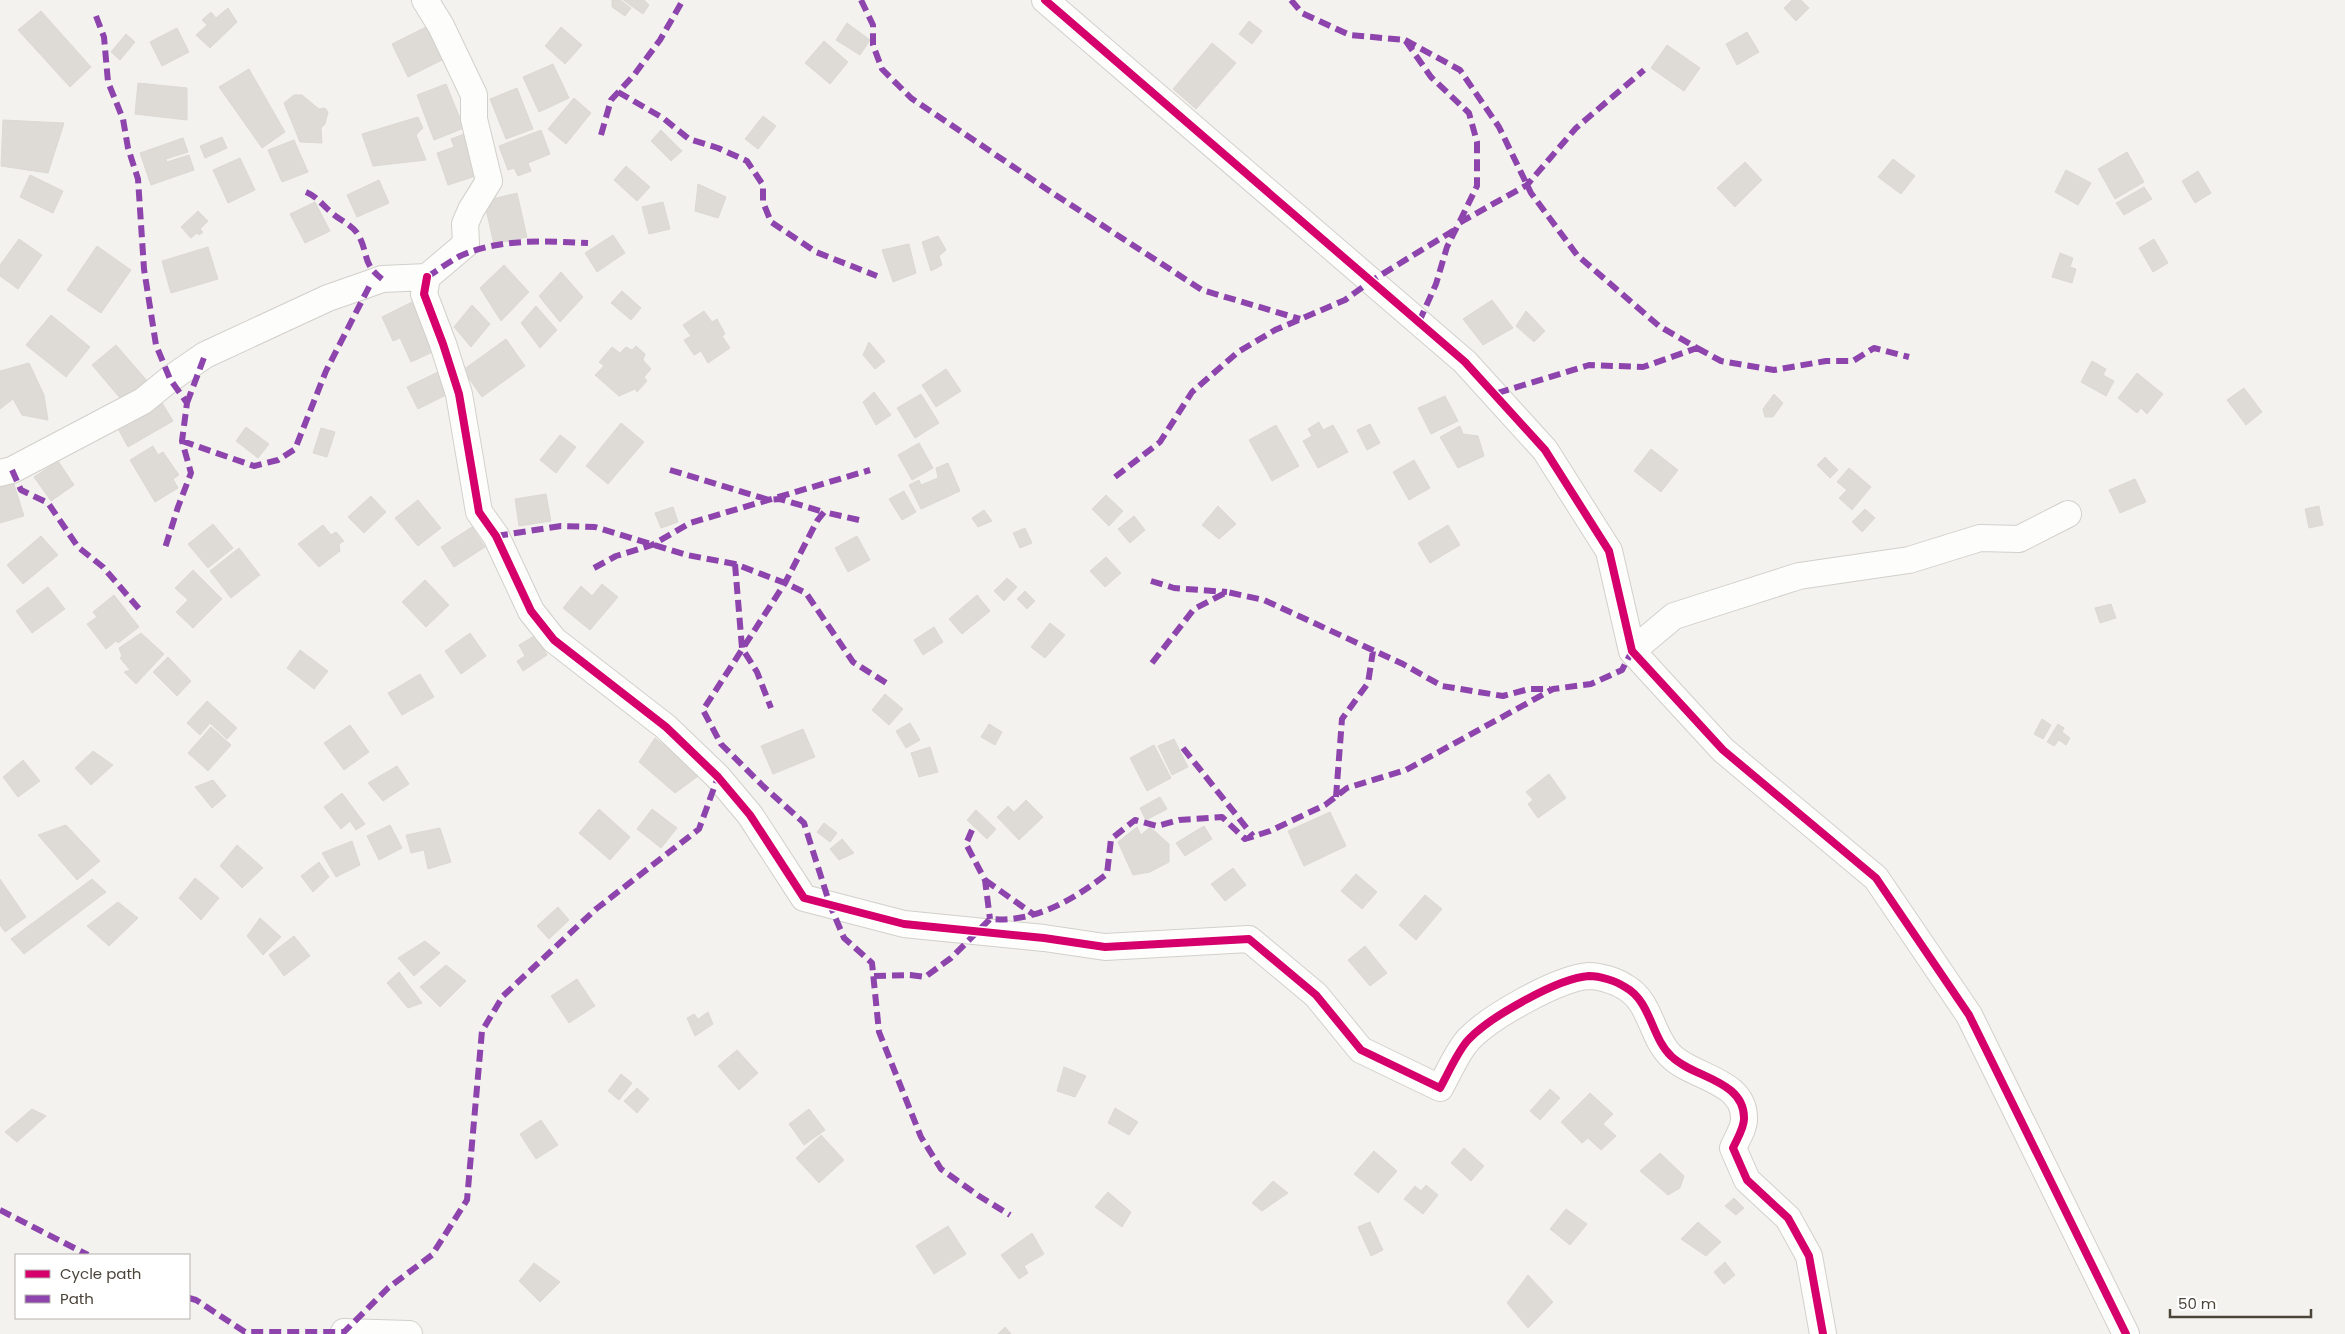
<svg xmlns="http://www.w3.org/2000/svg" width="2345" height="1334" font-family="Poppins,sans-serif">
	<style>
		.building { fill: #dedbd6; stroke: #dcd9d4 }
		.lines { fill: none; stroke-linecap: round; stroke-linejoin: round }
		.minor-casing { stroke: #d2d0cb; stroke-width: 28 }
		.minor { stroke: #fdfdfc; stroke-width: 26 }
		.quiet { stroke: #8e44ad; stroke-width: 6; stroke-dasharray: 12 6; stroke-linecap: butt }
		.cycleway-casing { stroke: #fff; stroke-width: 11 }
		.cycleway { stroke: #d6006c; stroke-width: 8 }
	</style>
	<rect width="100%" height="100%" fill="#f4f2ee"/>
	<path class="building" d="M612,0H620L631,8L625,16L612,7Z
		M623,0H644L649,5L643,14Z
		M1792,0H1801L1809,8L1796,21L1784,8Z
		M228,8L237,22L210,48L196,35L207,25L202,20L211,12L216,18Z
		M41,11L91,67L70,87L18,30Z
		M1249,21L1262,31L1252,44L1239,34Z
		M847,23L870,40L860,55L836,40Z
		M428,26L444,59L408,77L392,44Z
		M561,27L582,45L565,64L545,46Z
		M177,28L189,52L162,66L150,42Z
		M1747,32L1759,52L1737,65L1726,44Z
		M126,34L135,42L120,60L111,52Z
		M824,41L848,62L830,84L805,63Z
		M1212,43L1236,63L1196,109L1173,89Z
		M1667,45L1700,68L1684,91L1651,68Z
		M553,64L569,98L539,112L523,77Z
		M249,69L285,132L262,148L219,87Z
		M138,83L187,88V120L135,114Z
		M446,84L464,128L434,140L417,95Z
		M517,88L533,129L506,139L490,99Z
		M294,95H302L314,105L319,109L325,108L328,112L325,124L321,128L322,143L300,142L284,103Z
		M574,98L591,113L566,144L548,129Z
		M763,116L776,126L758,149L745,139Z
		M418,117L423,128L416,135L426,160L373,166L362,134Z
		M3,120L64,123L48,173L1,166Z
		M541,130L550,154L528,163L531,171L518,176L514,168L508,170L499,146Z
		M661,130L682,151L671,161L651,141Z
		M464,134L479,175L448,185L437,153L454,147L451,139Z
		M222,137L227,148L205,158L200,146Z
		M183,138L188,152L166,159L167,162L189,155L194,170L151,185L140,153Z
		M294,140L308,172L282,182L268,150Z
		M2127,152L2144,182L2115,199L2098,169Z
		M240,158L255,190L228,203L213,170Z
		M1893,159L1915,176L1901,194L1878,177Z
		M1745,162L1762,180L1735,207L1717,188Z
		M626,166L650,187L637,201L614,180Z
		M2066,170L2091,183L2078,205L2055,192Z
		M2198,171L2211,193L2195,203L2182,181Z
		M30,175L63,191L53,213L20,197Z
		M379,180L389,203L357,217L347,195Z
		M698,184L726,197L718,218L695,211Z
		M2144,187L2152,199L2124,215L2116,203Z
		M517,193L527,237L494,244L484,201Z
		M315,202L330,231L305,243L290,214Z
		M663,202L670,229L649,234L642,207Z
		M198,211L208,221L200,229L203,232L199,235L197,233L191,238L181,227Z
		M613,235L625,253L597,272L585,253Z
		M938,236L946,250L939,256L942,265L931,271L922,242Z
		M19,239L42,255L18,289L0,276V265Z
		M2154,239L2168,263L2153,272L2139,248Z
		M909,244L916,273L893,282L882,250Z
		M97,246L131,270L101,313L67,290Z
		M208,247L218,279L171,293L162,261Z
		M2060,253L2073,258L2070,267L2076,269L2072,283L2052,277Z
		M504,265L529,292L501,321L480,288Z
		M561,272L583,297L560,322L539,296Z
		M622,291L641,308L631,320L611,303Z
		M416,300L439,349L411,362L400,338L393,341L382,317Z
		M1492,300L1513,328L1483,345L1463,319Z
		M472,305L490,324L471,347L454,327Z
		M536,306L557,330L540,348L521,323Z
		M704,311L712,322L717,319L725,334L722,336L730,348L708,363L701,351L694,355L684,340L691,336L683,325Z
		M1526,311L1545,331L1534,342L1516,326Z
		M51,315L90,347L66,377L26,345Z
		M506,339L525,366L482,397L463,370Z
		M869,342L885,361L875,369L863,355Z
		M116,345L149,383L125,404L92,365Z
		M636,346L645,354L643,360L651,369L644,377L647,381L637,392L635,389L619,396L595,375L604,366L599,362L612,347L620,353L626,347L632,350Z
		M2092,361L2106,369L2103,375L2114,381L2106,396L2081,382Z
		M29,363L44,395L48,420L22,415L13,399L0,409V371Z
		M946,369L961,391L936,407L922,385Z
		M438,372L448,394L418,409L407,387Z
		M2137,373L2163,394L2147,414L2141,408L2137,413L2118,398Z
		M2244,388L2262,412L2246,425L2227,400Z
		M874,392L891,415L876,425L863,402Z
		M921,394L939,423L915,438L897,408Z
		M1774,394L1783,403L1773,417H1765L1763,409Z
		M1445,396L1458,421L1431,434L1418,408Z
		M161,401L173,421L128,447L117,427Z
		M1319,422L1323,430L1333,425L1348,452L1318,468L1303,441L1312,436L1308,429Z
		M621,423L644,442L608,484L586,466Z
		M1370,424L1380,443L1367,450L1357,430Z
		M1276,425L1299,466L1272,481L1249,440Z
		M1460,426L1463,434L1478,436L1484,456L1458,468L1440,437Z
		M246,427L269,444L258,458L236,441Z
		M321,428L335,432L327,457L313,453Z
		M560,435L576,447L556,473L540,460Z
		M919,443L933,468L912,480L898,455Z
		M153,446L158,455L163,452L179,475L173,479L178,488L155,502L130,460Z
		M1651,449L1678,470L1661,492L1634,471Z
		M1825,457L1838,470L1830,478L1817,465Z
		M1414,460L1430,488L1409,500L1393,472Z
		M58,461L74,485L51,501L34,477Z
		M948,463L960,491L921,509L909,485L919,480L921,485L938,478L936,468Z
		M1849,468L1871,487L1852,510L1839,498L1847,490L1837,482Z
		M2135,479L2146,502L2120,513L2109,490Z
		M13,481L24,516L0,523V484Z
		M904,491L916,512L902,520L889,499Z
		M546,494L551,521L519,526L515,499Z
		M1106,495L1123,511L1109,526L1092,509Z
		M371,496L386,512L364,533L348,517Z
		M418,500L441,528L418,546L395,518Z
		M1218,506L1236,524L1219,539L1202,525Z
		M2319,506L2323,525L2309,528L2305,509Z
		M673,507L678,522L661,528L655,513Z
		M1865,509L1875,518L1862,532L1852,522Z
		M984,510L992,521L978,527L972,518Z
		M1134,516L1145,530L1130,543L1118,529Z
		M213,524L233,548L208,568L188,544Z
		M323,525L331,535L336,532L344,541L339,544L340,551L319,567L298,544Z
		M1448,525L1460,545L1430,563L1418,543Z
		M472,527L485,547L454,567L441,547Z
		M1025,528L1032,543L1020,548L1013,533Z
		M41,536L58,555L23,584L7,565Z
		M857,536L870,560L848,572L835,548Z
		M239,548L260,575L231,598L210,571Z
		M1106,557L1121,573L1105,587L1090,571Z
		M193,570L222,599L193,628L176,612L188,600L175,588Z
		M1007,578L1017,587L1004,601L994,591Z
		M425,580L449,605L426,627L402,602Z
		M602,584L618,597L590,630L563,608L581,586L592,596Z
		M48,587L65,609L32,633L16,611Z
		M1025,591L1035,601L1027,609L1017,599Z
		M114,595L139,627L118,643L116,641L106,649L87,624L97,617L93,612Z
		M977,595L990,611L962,634L949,619Z
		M2111,604L2116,618L2100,623L2095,608Z
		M1050,623L1065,635L1045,658L1031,647Z
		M934,627L943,642L923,655L914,640Z
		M141,633L164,654L136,684L124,672L130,670L120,658L122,656L119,648Z
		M470,633L486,656L461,674L445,651Z
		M536,635L547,655L523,671L517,661L525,656L519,645Z
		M300,650L328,671L314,689L287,668Z
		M168,657L191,681L177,696L153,672Z
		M420,674L434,697L402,715L388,693Z
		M885,694L903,709L889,725L872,710Z
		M207,701L237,728L227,739L210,723L200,735L187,723Z
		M2042,719L2051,725L2043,739L2034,734Z
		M910,723L920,740L906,748L896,731Z
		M989,724L1002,732L995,745L981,737Z
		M2058,724L2064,728L2062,732L2070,738L2066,745L2059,740L2054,746L2047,742Z
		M350,725L369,752L344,770L324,743Z
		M211,727L231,745L208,771L188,753Z
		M803,729L815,757L773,774L761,746Z
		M655,738L701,774L675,793L639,762Z
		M1174,739L1188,767L1172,775L1158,746Z
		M1154,745L1171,778L1147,791L1130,758Z
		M930,747L938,772L919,777L911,753Z
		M93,751L113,765L91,785L75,768Z
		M23,760L40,781L18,797L3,777Z
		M397,766L409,784L383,801L368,783Z
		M1549,774L1566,798L1538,818L1528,804L1533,800L1526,792Z
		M213,780L226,796L212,808L195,787Z
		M342,793L365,824L356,830L350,821L341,829L324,807Z
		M1160,797L1167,809L1146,820L1140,808Z
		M1026,800L1043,817L1019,840L997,817L1008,806L1014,812Z
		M599,809L630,837L610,860L579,833Z
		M652,809L677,828L661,848L637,829Z
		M976,810L996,829L987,839L967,820Z
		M1330,812L1346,846L1304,866L1288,831Z
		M824,823L837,833L830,842L817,832Z
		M66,825L100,861L77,880L38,835Z
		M390,825L402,848L379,860L367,836Z
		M1204,826L1212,839L1185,856L1176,843Z
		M1137,827L1141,835L1150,827L1169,844V862L1150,872L1133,875L1118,842Z
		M440,828L451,862L428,869L424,850L411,853L406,835Z
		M842,839L854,853L839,860L830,849Z
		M352,841L360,865L336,877L322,853Z
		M237,845L263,868L242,888L220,866Z
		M319,862L329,877L313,892L301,876Z
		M1233,868L1246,885L1225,901L1211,884Z
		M1356,874L1377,892L1362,909L1341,891Z
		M195,878L219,898L201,920L179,898Z
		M0,879L26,917L5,932L0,925Z
		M92,879L106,892L24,954L11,939Z
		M1425,895L1442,909L1416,940L1399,925Z
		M118,902L138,918L109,946L87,926Z
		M558,907L569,920L549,939L537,926Z
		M260,918L281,937L263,955L247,936Z
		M294,936L310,956L284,976L269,955Z
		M425,941L440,953L414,976L398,958Z
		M1365,946L1387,973L1370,986L1348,960Z
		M446,965L466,981L440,1007L420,987Z
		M399,972L422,1003L408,1008L387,983Z
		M577,979L595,1006L569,1023L551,996Z
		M708,1012L713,1024L695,1036L687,1018L694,1014L698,1019Z
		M737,1050L758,1073L739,1090L718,1066Z
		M1064,1067L1086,1076L1075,1097L1057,1091Z
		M621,1074L632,1083L619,1100L608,1091Z
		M637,1088L649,1099L637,1113L624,1101Z
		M1550,1089L1560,1098L1540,1120L1530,1111Z
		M1590,1093L1613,1114L1603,1124L1616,1136L1601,1150L1588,1138L1582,1143L1561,1122Z
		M1115,1108L1138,1122L1129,1135L1108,1123Z
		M32,1109L46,1116L17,1142L5,1132Z
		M809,1109L825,1130L804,1145L789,1124Z
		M541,1120L558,1145L536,1159L520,1134Z
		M821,1135L844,1160L819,1183L796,1158Z
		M1464,1148L1484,1166L1471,1181L1451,1163Z
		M1374,1151L1397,1171L1378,1193L1354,1174Z
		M1660,1153L1684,1176L1680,1188L1668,1195L1640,1171Z
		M1273,1181L1288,1193L1262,1211L1252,1203Z
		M1426,1185L1438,1195L1423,1214L1404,1199L1415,1186L1421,1191Z
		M1108,1192L1131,1212L1122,1227L1095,1207Z
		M1734,1198L1744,1208L1736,1215L1725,1206Z
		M1566,1209L1587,1224L1570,1245L1550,1229Z
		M1370,1222L1383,1250L1371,1256L1358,1227Z
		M1698,1222L1721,1242L1706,1256L1681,1239Z
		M948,1226L966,1254L934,1274L916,1246Z
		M1032,1233L1044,1254L1024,1266L1028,1273L1019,1279L1001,1255Z
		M1725,1262L1735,1275L1724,1284L1714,1272Z
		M534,1263L560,1282L540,1302L519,1281Z
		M1528,1275L1553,1302L1528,1328L1507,1303Z
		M1005,1327L1011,1334H998Z"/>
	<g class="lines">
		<defs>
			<path id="minor" d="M1045,0L1465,362L1545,450L1609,551L1632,651L1723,750L1876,878L1969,1015L2126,1334
				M427,277L424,294L443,344L459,394L479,512L496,536L531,611L554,640L666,727L718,777L750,815L804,898L904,924L1044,938L1105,947L1249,939L1316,995L1361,1050L1440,1088C1448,1074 1458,1050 1469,1039C1490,1017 1558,978 1589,976C1600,976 1616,981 1625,987C1651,1001 1651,1037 1671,1056C1693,1078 1745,1080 1744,1119C1744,1128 1737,1139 1733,1148L1747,1180L1788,1218L1809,1256L1823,1334
				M0,473L12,470L143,401L170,379L205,355L328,298L371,283L382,279L427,277L466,244L465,224L471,210L489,181L474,119V95L441,26L425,0
				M1632,651L1674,616L1799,576L1909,560L1980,538L2019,539L2068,514
				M343,1334L344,1332L409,1334"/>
		</defs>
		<use href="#minor" class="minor-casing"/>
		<use href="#minor" class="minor"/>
		<path class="quiet" d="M861,0L873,25V45L882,69L911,98L1051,192L1202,290L1300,319
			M1291,0L1302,13L1350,35L1405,40L1431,77L1469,113L1477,142V186L1459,223
			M96,16L104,37L108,82L123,119L128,148L138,179L144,269L156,345L170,379L187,403L182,441L191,473L178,507L165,548
			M1405,40L1460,70L1499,127L1531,193L1577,255L1659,326L1697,348L1643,367L1589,365L1494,394
			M618,92L663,118L689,139L718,148L747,161L763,185V202L771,222L816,252L877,276
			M601,135L611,100L634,75L660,40L683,0
			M306,192C318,197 322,205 332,213C341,221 353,225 359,236C369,256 362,263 382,279
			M427,277C438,270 449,262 460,256C500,238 546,241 588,243
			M1419,322L1436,284L1447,247L1459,223L1527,185L1576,128L1644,70
			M1697,348L1721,361L1774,370L1826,361H1853L1874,348L1909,357
			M187,403L205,355
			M182,441L254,466L278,460L295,449L326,371L371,283
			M12,470L21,490L48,503L78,547L103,567L140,610
			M670,470L769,500L780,499L824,512
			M1115,477L1160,442L1192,392L1238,352L1275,330L1345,300L1371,281L1456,229
			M859,520L824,512L817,521L785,583L703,710L721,744L763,786L804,823L830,905L844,938L872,963L879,1032L921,1137L941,1169L979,1196L1010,1215
			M496,536L561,526L595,527L687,555L735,564L785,583L806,593L853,662L891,686
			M735,564L742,648L757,672L771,708
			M594,568L616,556L652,545L690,523L870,470
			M1151,581L1174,588L1227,592
			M1152,663L1194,609L1227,592L1264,600L1403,664L1442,686L1503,696L1529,689H1550
			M1183,748L1253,836
			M1336,797L1342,719L1368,683L1373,651
			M972,830L966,844L985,880L990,919
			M985,880L1033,914
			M874,976L910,975L925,977L951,958L990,919C1034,923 1073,900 1107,874L1111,839L1135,820L1157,826L1179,820L1222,817L1245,839L1270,831L1325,805L1347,788L1406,770L1553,689L1591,684L1622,670L1632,651
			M0,1210L88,1255
			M189,1298L196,1300L245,1332H344L388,1288L432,1255L467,1200L482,1031L503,996L596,909L699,829L718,777"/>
		<defs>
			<path id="cycleway" d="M1045,0L1465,362L1545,450L1609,551L1632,651L1723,750L1876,878L1969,1015L2126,1334
				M427,277L424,294L443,344L459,394L479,512L496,536L531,611L554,640L666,727L718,777L750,815L804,898L904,924L1044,938L1105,947L1249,939L1316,995L1361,1050L1440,1088C1448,1074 1458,1050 1469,1039C1490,1017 1558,978 1589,976C1600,976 1616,981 1625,987C1651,1001 1651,1037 1671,1056C1693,1078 1745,1080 1744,1119C1744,1128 1737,1139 1733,1148L1747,1180L1788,1218L1809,1256L1823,1334"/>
		</defs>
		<use href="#cycleway" class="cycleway-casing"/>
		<use href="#cycleway" class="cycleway"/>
	</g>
	<rect x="15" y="1254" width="175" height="65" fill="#ffffff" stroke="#b7b4b0"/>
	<rect x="25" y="1270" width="25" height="8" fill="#d6006c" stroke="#b7b4b0"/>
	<text x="60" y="1279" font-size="15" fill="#4b4439">Cycle path</text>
	<rect x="25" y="1295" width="25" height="8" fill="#8e44ad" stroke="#b7b4b0"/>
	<text x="60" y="1304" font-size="15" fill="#4b4439">Path</text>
	<path d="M2170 1309v8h141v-8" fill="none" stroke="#4b4439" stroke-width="2.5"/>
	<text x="2178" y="1309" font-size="15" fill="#4b4439" stroke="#ffffff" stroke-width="4" paint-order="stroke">50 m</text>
</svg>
